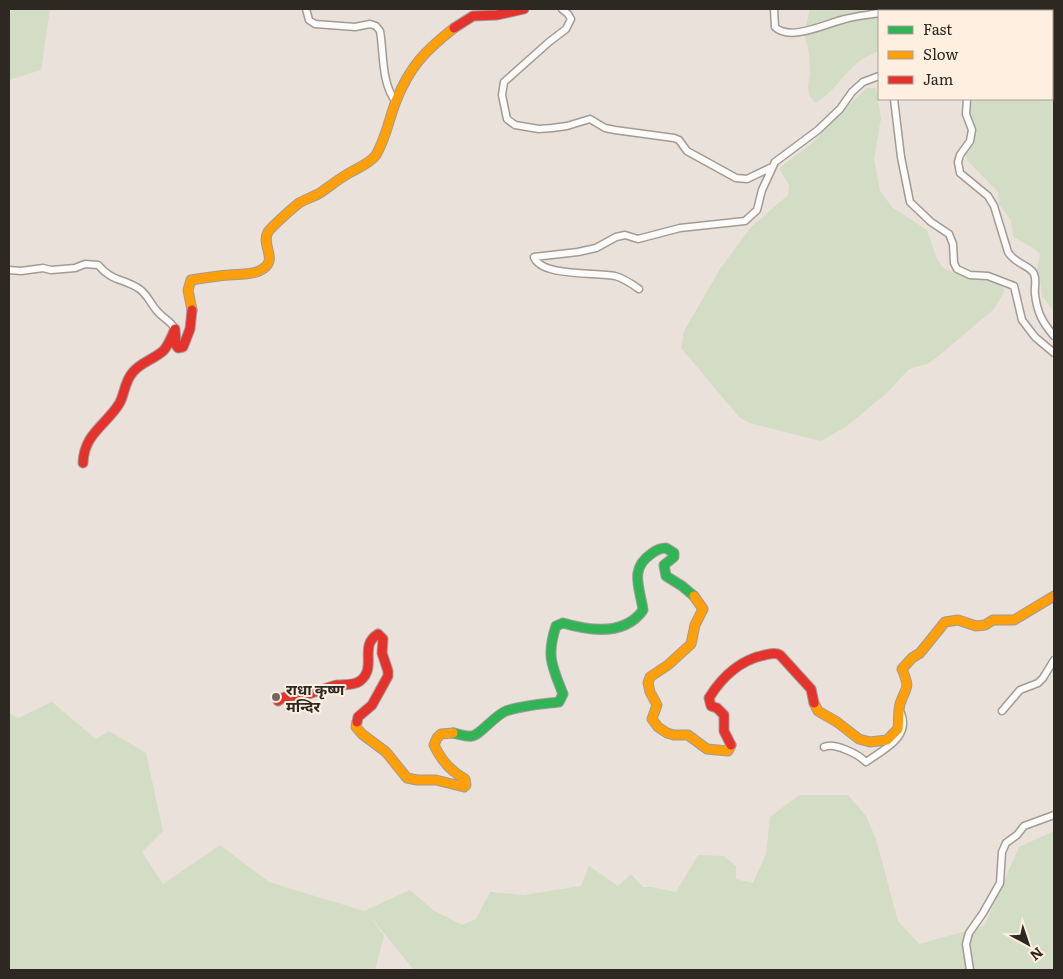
<svg xmlns="http://www.w3.org/2000/svg" width="1063" height="979" font-family="Literata,'Noto Sans Devanagari',serif">
	<style>
		.green { fill: #d3dcc5 }
		.lines { fill: none; stroke-linecap: round; stroke-linejoin: round }
		.street-casing { stroke: #a19b95; stroke-width: 9 }
		.fast-casing { stroke: #a19b95; stroke-width: 11 }
		.slow-casing { stroke: #a19b95; stroke-width: 11 }
		.jam-casing { stroke: #a19b95; stroke-width: 11 }
		.street { stroke: #fcfbf9; stroke-width: 6 }
		.fast { stroke: #30b455; stroke-width: 9 }
		.slow { stroke: #ff9f0a; stroke-width: 9 }
		.jam { stroke: #e5322d; stroke-width: 9 }
		.poi-dot { fill: #706963; stroke: #feefe0; stroke-width: 2 }
		.labels { text-anchor: middle; dominant-baseline: central; stroke-width: 4; stroke-linejoin: round; paint-order: stroke }
		.poi-label { font-size: 15px; font-weight: bold; fill: #2e2823; stroke: #feefe0; text-anchor: start }
	</style>
	<rect width="100%" height="100%" fill="#eae2da"/>
	<path class="green" d="M14,9H50L41,70L9,80V13Z
		M810,9H929L926,11H879V51C873,54 866,56 861,60C844,72 834,93 815,103L809,95L808,85L810,75L809,54L804,33Z
		M956,9H1054V311L1042,296L1040,278H1035L1040,254C1032,245 1023,244 1013,236L1011,220L999,204L998,192L968,161L964,152L967,131L965,111L966,99H1052V11H956Z
		M866,88H876L881,118L874,159L880,191L892,207L927,230L937,259L943,268L961,276L992,277L1002,282L1004,292L994,309L936,358L927,364L909,369L888,392L847,426L821,441L750,423L740,418L681,348L684,331L720,269L750,228L788,195L789,185L779,168L811,144Z
		M52,702L96,739L109,731L146,753L163,831L142,852L163,884L220,845L269,882L364,911L410,890L433,910L462,925L476,919L490,892L524,895L581,886L589,866L618,886L631,874L643,887H651L676,892L698,855L724,856L736,866V879L753,883L766,854L770,817L799,795H848L866,816L876,839L898,921L919,944L984,926L1019,847L1054,831V970H414L369,915L384,936L375,970H9V713L18,718Z"/>
	<g class="lines">
		<defs>
			<path id="street" d="M306,9L309,20L315,24L355,27L370,24L376,26L380,31C384,54 381,83 396,102
				M562,9L568,14L571,19L566,29L549,42L504,82L502,95L507,119L515,125L539,129L552,128L567,126L590,119L605,128L615,130L674,138L679,140L687,151L736,178L747,179L772,167
				M774,9L775,27C790,42 827,23 845,19C856,16 868,15 879,13
				M958,9L959,11
				M887,11L897,9
				M894,99L901,157L910,202L931,222L949,234L953,244L954,263L957,269L970,275L988,276L1014,286L1022,320L1035,337L1054,353
				M967,99L966,114L972,130L970,141L960,155L958,162L960,173L988,196L994,206L1008,252C1016,265 1030,265 1034,274C1037,281 1034,287 1035,294C1037,312 1042,322 1054,336
				M9,270L21,271L43,268L51,270L75,268L85,264L98,265C113,282 122,278 138,288C147,293 151,305 158,312C164,319 171,321 175,329
				M639,289C632,284 623,278 615,276C596,272 541,277 534,257L578,252L596,248L616,237L625,235L638,239L680,228L745,221L757,210L762,190L775,162L818,130L840,109L852,92L863,82L879,76
				M1002,711L1020,690L1038,683L1043,678L1054,660
				M824,747C834,742 858,754 866,762C882,750 911,738 901,713
				M970,970L966,944L969,933L983,913L1000,883L1002,852L1006,843L1017,835L1024,826L1054,815"/>
			<path id="fast" d="M453,733C459,734 466,737 472,736C480,735 494,716 506,711C523,705 541,704 559,702L563,694C552,666 546,656 556,626L563,623C590,631 625,636 643,610C640,588 629,569 651,554C656,550 660,548 666,548L674,553V557L664,565L666,576L682,586L694,596"/>
			<path id="slow" d="M192,310L188,290L191,280C204,278 216,276 229,275C238,274 250,275 259,271C281,261 260,246 268,232C272,226 294,207 299,203C306,199 313,197 320,193C330,186 340,178 351,172C360,167 370,163 376,155C386,138 389,119 396,101C410,66 425,51 454,28
				M694,596L703,609L695,625L691,644L668,665L650,677L648,683L650,692L657,705L652,719L658,727L667,733L674,735H688L707,749L728,751L731,745
				M814,703L818,711L837,722L859,739L870,742L887,740L898,729C899,721 898,711 900,704C906,685 911,691 902,669L912,658L920,653L945,622L958,620L976,626L985,625L993,620H1014L1054,596
				M357,722L356,727L362,734L386,752L407,778L417,780H436L464,787L466,785L465,779C450,771 441,760 434,745L437,738L441,734L453,733"/>
			<path id="jam" d="M454,28L473,16L497,15L524,9
				M83,463C84,434 105,426 119,404C125,394 124,382 133,372C141,362 155,359 164,350C169,344 172,336 175,329L176,345L178,348L183,347L190,329L192,310
				M278,701C285,695 291,696 300,696C313,694 324,688 337,685C345,684 353,686 360,681C378,667 358,646 378,634L383,639L382,653L388,671V676L372,705L358,717L357,722
				M731,745L724,731V715L717,708L711,706L709,698C722,677 740,660 765,655C770,654 775,652 780,655L811,689L814,703"/>
		</defs>
		<use href="#street" class="street-casing"/>
		<use href="#fast" class="fast-casing"/>
		<use href="#slow" class="slow-casing"/>
		<use href="#jam" class="jam-casing"/>
		<use href="#street" class="street"/>
		<use href="#fast" class="fast"/>
		<use href="#slow" class="slow"/>
		<use href="#jam" class="jam"/>
	</g>
	<circle class="poi-dot" cx="276" cy="697" r="5"/>
	<g class="labels">
		<g class="poi-label">
			<text x="286" y="688">राधा कृष्ण<tspan x="286" dy="17">मन्दिर</tspan></text>
		</g>
	</g>
	<rect width="1063" height="979" fill="none" stroke="#2e2823" stroke-width="20"/>
	<rect x="878" y="10" width="175" height="90" fill="#feefe0" stroke="#ab9f94"/>
	<rect x="888" y="26" width="25" height="8" fill="#30b455" stroke="#ab9f94"/>
	<text x="923" y="35" font-size="15" fill="#2e2823">Fast</text>
	<rect x="888" y="51" width="25" height="8" fill="#ff9f0a" stroke="#ab9f94"/>
	<text x="923" y="60" font-size="15" fill="#2e2823">Slow</text>
	<rect x="888" y="76" width="25" height="8" fill="#e5322d" stroke="#ab9f94"/>
	<text x="923" y="85" font-size="15" fill="#2e2823">Jam</text>
	<g transform="translate(1028 944) rotate(140)" stroke="#feefe0" stroke-width="4" paint-order="stroke">
	<path d="M0-4L9 19L0 12L-9 19Z" fill="#2e2823"/>
	<text y="-8" font-size="14" font-weight="bold" text-anchor="middle" fill="#2e2823">N</text>
	</g>
</svg>
